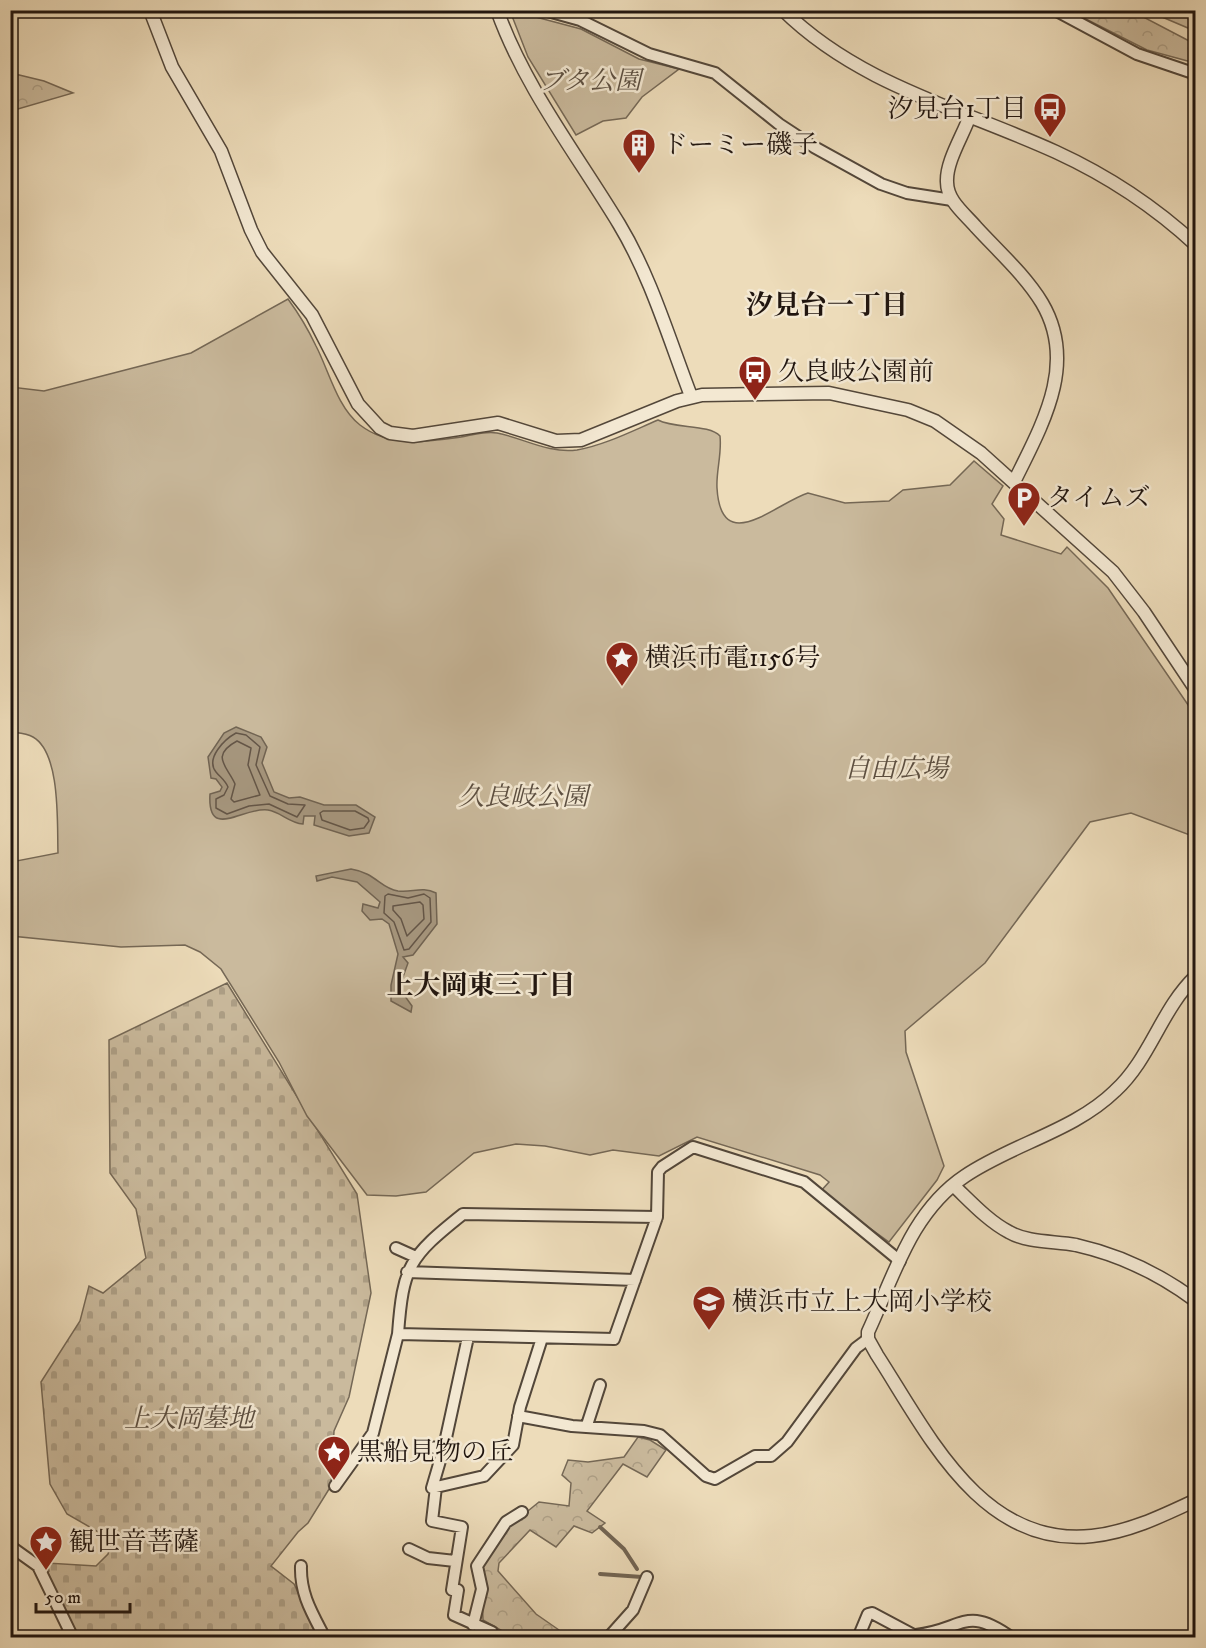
<svg xmlns="http://www.w3.org/2000/svg" width="1206" height="1648" font-family="'IM FELL DW Pica','Noto Serif JP',serif">
	<style>
		.forest { fill: url(#forest-crowns); stroke: #756856; stroke-width: 1.5 }
		.cemetery { fill: url(#cemetery-stones); stroke: #756856; stroke-width: 1.5 }
		.green { fill: #caba9d; stroke: #756856; stroke-width: 1.5 }
		.water { fill: #a79880; stroke: #716453; stroke-width: 1.5 }
		.lines { fill: none; stroke-linecap: round; stroke-linejoin: round }
		.shore { stroke: #645648; stroke-width: 1.5 }
		.stream { stroke: #716453; stroke-width: 4 }
		.minor-casing { stroke: #53473a; stroke-width: 14 }
		.tertiary-casing { stroke: #53473a; stroke-width: 15 }
		.minor { stroke: #f3e8d2; stroke-width: 10 }
		.tertiary { stroke: #f3e8d2; stroke-width: 12 }
		.labels { text-anchor: middle; dominant-baseline: central; stroke-width: 5; stroke-linejoin: round; paint-order: stroke }
		.park-label { font-size: 26px; font-style: italic; fill: #5c4f41; stroke: #f3e8d2 }
		.poi-label { font-size: 26px; fill: #20150f; stroke: #f3e8d2; text-anchor: start }
		.neighbourhood-label { font-size: 27px; font-weight: bold; fill: #20150f; stroke: #f3e8d2 }
	</style>
	<defs>
		<pattern id="forest-crowns" width="20" height="18" patternUnits="userSpaceOnUse" patternTransform="scale(1.5)"><rect width="20" height="18" fill="#caba9d"/><path d="M2 6a3 3 0 1 1 6 0M12 15a3 3 0 1 1 6 0" fill="none" stroke="#ad9f86"/></pattern>
		<pattern id="cemetery-stones" width="16" height="16" patternUnits="userSpaceOnUse" patternTransform="scale(1.5)"><rect width="16" height="16" fill="#caba9d"/><path d="M2 7V4a2 2 0 0 1 4 0v3zM10 15v-3a2 2 0 0 1 4 0v3z" fill="#ad9f86"/></pattern>
	</defs>
	<rect width="100%" height="100%" fill="#eddcba"/>
	<filter id="stains"><feTurbulence type="fractalNoise" baseFrequency=".00333" numOctaves="4"/><feColorMatrix values="0 0 0 0 .2 0 0 0 0 .09 0 0 0 0 .02 0 0 0 .5 -.17"/></filter>
	<radialGradient id="worn" r=".72"><stop offset=".6" stop-color="#630" stop-opacity="0"/><stop offset="1" stop-color="#630" stop-opacity=".3"/></radialGradient>
	<path class="forest" d="M1070,11H1132L1195,44V63L1147,50Z
		M11,73L44,81L73,93L11,111Z
		M638,1437L650,1440L666,1450L647,1477L623,1464L587,1511L605,1523L592,1533L574,1526L556,1547L530,1530L499,1563L498,1571L536,1614L559,1630L558,1637H513L483,1620L481,1567L507,1528L539,1502L569,1506L571,1483L562,1475L568,1460L588,1462L624,1457Z"/>
	<path class="cemetery" d="M227,983L357,1194L371,1293L349,1397L334,1431L331,1486L308,1523L298,1532L271,1566L294,1584L319,1637H75L55,1588L46,1575L49,1571L47,1563L96,1566L108,1554L111,1544L102,1534L67,1514L50,1484L41,1382L80,1321L89,1286L103,1293L146,1258L136,1209L110,1173L109,1040Z"/>
	<path class="green" d="M1148,11H1195V31Z
		M517,12L581,29L639,59L679,69L642,97L626,118L603,121L576,135L528,57L512,16Z
		M288,299C299,314 308,329 316,346C329,371 337,407 360,425C390,448 426,442 461,437C472,435 485,431 497,433C523,438 549,454 577,450C605,445 632,431 658,420C675,429 709,424 720,436C722,454 716,471 717,488C721,558 776,503 808,493L845,503L889,501L903,490L950,485L974,461L1003,486L992,504L1004,519L1001,535L1061,554L1067,547L1108,588L1195,715V837L1131,813L1090,822L985,963L905,1031L906,1052L944,1166L937,1180L889,1242L820,1192L829,1182L820,1175L697,1137L659,1156L613,1150L590,1155L545,1146L516,1144L474,1153L426,1192L396,1196L367,1195L307,1116L279,1062L221,969L200,952L185,945L121,947L11,936V862L58,853C57,824 61,753 33,737C26,733 18,733 11,732V387L44,391L191,353Z"/>
	<path class="water" d="M236,727L261,737L267,747L262,763L274,792L289,798L300,797L324,805H356L375,817L369,833L349,836L314,825L315,816H304L303,824C289,823 281,812 268,810C244,806 207,842 210,794L220,791L222,787L216,779L211,778L208,757L224,733Z
		M351,869C376,873 380,888 398,891C412,893 422,886 436,893L437,924L413,955L403,957L408,963L399,988L412,1006L411,1012L391,1001V985L398,954L389,924L382,919L370,920L362,911L363,904L378,908L380,902L357,882L332,877L317,881L316,876Z"/>
	<g class="lines">
		<path class="shore" d="M236,733L246,735L260,747L256,765L270,796L288,804L305,805L297,817L269,804L249,806L227,814L216,808V799L224,795L228,787C225,780 220,777 216,772C205,758 225,739 236,733Z
			M237,741L251,748L248,765L260,795L234,802L231,799L235,784C228,767 209,756 237,741Z
			M323,811H355L368,818L369,821L364,828L350,830L322,820L320,813Z
			M424,894L430,898L431,922L409,949L404,950L394,922L384,913L385,896L388,894L408,898Z
			M420,902L423,905L424,919L407,936L401,919L393,910V906Z"/>
		<path class="stream" d="M600,1527L624,1549L637,1569
			M600,1574L642,1577"/>
		<defs>
			<path id="minor" d="M544,10L580,20L649,54L715,73L779,124L814,147L881,184L907,193L952,200
				M1055,10L1137,54L1196,74
				M657,1217L463,1214C409,1257 403,1266 398,1334L614,1339L657,1217L658,1172L662,1167L693,1147L804,1182L900,1261
				M396,1248L416,1257
				M407,1272L635,1280
				M468,1337L444,1447L432,1488L484,1476L513,1445L520,1407L542,1338
				M518,1416L572,1426L644,1431L660,1435L706,1476L715,1479L755,1456H771L787,1442L856,1348L868,1339
				M587,1425L600,1385
				M423,1448L444,1447
				M363,1449H380
				M335,1486L373,1433L398,1334
				M436,1487L432,1521L462,1527L452,1590H458L454,1615L492,1632
				M10,1546L38,1566L73,1638
				M409,1549L428,1558L455,1561
				M301,1566C300,1594 312,1613 325,1638
				M473,1625L482,1589L477,1566L506,1522L522,1512
				M916,1635C963,1630 965,1604 1012,1638
				M608,1638L633,1610L647,1577
				M858,1638L868,1614L872,1613L919,1638"/>
			<path id="tertiary" d="M150,10L172,67L221,151L251,230L262,252L312,315L358,404L380,428L390,433L413,436L498,423L556,441L581,440L677,401L702,395L829,393L908,410L935,421L981,453L1113,572L1144,612L1196,690
				M497,10C525,88 576,153 619,224C651,277 669,339 691,396
				M783,10C859,85 962,109 1056,152C1106,175 1155,207 1196,245
				M969,118C962,137 946,162 947,182C947,201 965,214 976,227C998,251 1025,275 1042,303C1078,364 1042,425 1014,482
				M1196,976C1161,1009 1151,1058 1115,1091C1074,1131 1012,1144 965,1176C911,1212 894,1276 868,1332V1339L877,1355C927,1432 981,1548 1092,1536C1129,1532 1162,1516 1196,1500
				M953,1185C970,1201 988,1221 1009,1232C1028,1243 1055,1241 1076,1245C1120,1255 1160,1274 1196,1301"/>
		</defs>
		<use href="#minor" class="minor-casing"/>
		<use href="#tertiary" class="tertiary-casing"/>
		<use href="#minor" class="minor"/>
		<use href="#tertiary" class="tertiary"/>
	</g>
	<defs>
		<symbol id="bus-pin" viewBox="-11 -11 22 30"><path d="M0 17L-7.5 6A9.5 9.5 0 1 1 7.5 6Z" fill="#8f2418" stroke="#f3e8d2"/><path d="M-5-6H5V4H4V6H2V4H-2V6H-4V4H-5ZM-3.5-4V0h7V-4ZM-3.5 1.2v1.5H-2V1.2ZM2 1.2v1.5H3.5V1.2Z" fill="#fff"/></symbol>
		<symbol id="building-pin" viewBox="-11 -11 22 30"><path d="M0 17L-7.5 6A9.5 9.5 0 1 1 7.5 6Z" fill="#8f2418" stroke="#f3e8d2"/><path d="M-4-6H4V6H1V3H-1V6H-4ZM-2.5-4.3h1.7v1.8h-1.7ZM.8-4.3h1.7v1.8H.8ZM-2.5-1h1.7V.8h-1.7ZM.8-1h1.7V.8H.8Z" fill="#fff"/></symbol>
		<symbol id="parking-pin" viewBox="-11 -11 22 30"><path d="M0 17L-7.5 6A9.5 9.5 0 1 1 7.5 6Z" fill="#8f2418" stroke="#f3e8d2"/><path d="M-3.5-5.5H1a3.5 3.5 0 0 1 0 7H-1V5.5H-3.5ZM-1-3.4V-.6H.8a1.4 1.4 0 0 0 0-2.8Z" fill="#fff"/></symbol>
		<symbol id="sight-pin" viewBox="-11 -11 22 30"><path d="M0 17L-7.5 6A9.5 9.5 0 1 1 7.5 6Z" fill="#8f2418" stroke="#f3e8d2"/><path d="M0-6L1.8-2.2L6-1.7L2.9 1.2L3.7 5.4L0 3.3L-3.7 5.4L-2.9 1.2L-6-1.7L-1.8-2.2Z" fill="#fff"/></symbol>
		<symbol id="school-pin" viewBox="-11 -11 22 30"><path d="M0 17L-7.5 6A9.5 9.5 0 1 1 7.5 6Z" fill="#8f2418" stroke="#f3e8d2"/><path d="M0-5L7-2L0 1L-7-2ZM-4 1L0 2.5L4 1V4Q0 6-4 4Z" fill="#fff"/></symbol>
	</defs>
	<g fill-rule="evenodd">
		<use href="#bus-pin" x="1031" y="90" width="38" height="52"/>
		<use href="#building-pin" x="620" y="126" width="38" height="52"/>
		<use href="#bus-pin" x="736" y="353" width="38" height="52"/>
		<use href="#parking-pin" x="1005" y="479" width="38" height="52"/>
		<use href="#sight-pin" x="603" y="639" width="38" height="52"/>
		<use href="#school-pin" x="690" y="1283" width="38" height="52"/>
		<use href="#sight-pin" x="315" y="1433" width="38" height="52"/>
		<use href="#sight-pin" x="27" y="1523" width="38" height="52"/>
	</g>
	<g class="labels">
		<g class="park-label">
			<text x="590" y="81">ブタ公園</text>
			<text x="896" y="769">自由広場</text>
			<text x="523" y="797">久良岐公園</text>
			<text x="189" y="1419">上大岡墓地</text>
		</g>
		<g class="poi-label">
			<text x="1027" y="109" text-anchor="end">汐見台1丁目</text>
			<text x="662" y="145">ドーミー磯子</text>
			<text x="778" y="372">久良岐公園前</text>
			<text x="1047" y="498">タイムズ</text>
			<text x="645" y="658">横浜市電1156号</text>
			<text x="732" y="1302">横浜市立上大岡小学校</text>
			<text x="357" y="1452">黒船見物の丘</text>
			<text x="69" y="1542">観世音菩薩</text>
		</g>
		<g class="neighbourhood-label">
			<text x="827" y="306">汐見台一丁目</text>
			<text x="481" y="986">上大岡東三丁目</text>
		</g>
	</g>
	<rect width="1206" height="1648" fill="none" stroke="#eddcba" stroke-width="36"/>
	<rect x="12" y="12" width="1182" height="1624" fill="none" stroke="#20150f" stroke-width="3"/>
	<rect x="18" y="18" width="1170" height="1612" fill="none" stroke="#20150f" stroke-width="1.5"/>
	<path d="M36 1603v9h94v-9" fill="none" stroke="#20150f" stroke-width="3"/>
	<text x="45" y="1603" font-size="18" fill="#20150f" stroke="#f3e8d2" stroke-width="4.5" paint-order="stroke">50 m</text>
	<rect width="100%" height="100%" filter="url(#stains)"/>
	<rect width="100%" height="100%" fill="url(#worn)"/>
</svg>
